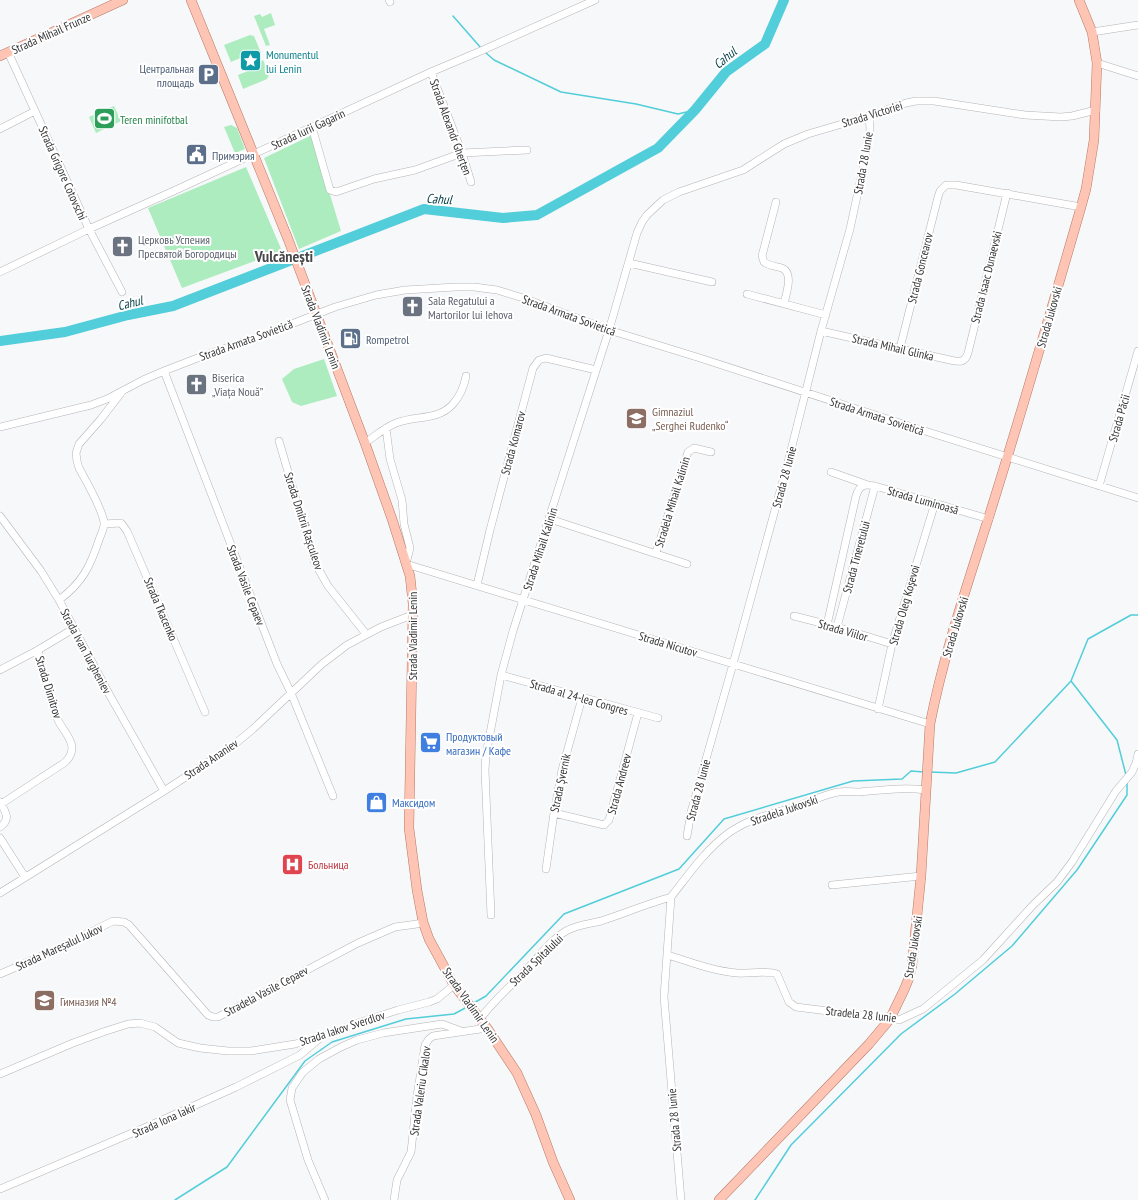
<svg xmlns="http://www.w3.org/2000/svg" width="1138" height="1200" font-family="'PT Sans Narrow',sans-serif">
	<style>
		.green { fill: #acecbe }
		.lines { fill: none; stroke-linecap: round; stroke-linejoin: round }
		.stream { stroke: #52cdda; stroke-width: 1.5 }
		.river { stroke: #52cdda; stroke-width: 10 }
		.minor-casing { stroke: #b4b4b7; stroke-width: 8 }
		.major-casing { stroke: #b77967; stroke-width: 10 }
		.minor { stroke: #fff; stroke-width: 7 }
		.major { stroke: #fec4b4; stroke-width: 9 }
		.labels { text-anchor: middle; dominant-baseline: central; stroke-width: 4; stroke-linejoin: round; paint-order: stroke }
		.street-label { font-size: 12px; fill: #353536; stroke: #fff }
		.culture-label { font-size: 12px; fill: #0d838f; stroke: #fff; text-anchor: start }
		.service-label { font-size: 12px; fill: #4e5e75; stroke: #fff; text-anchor: start }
		.leisure-label { font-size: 12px; fill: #27864d; stroke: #fff; text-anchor: start }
		.worship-label { font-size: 12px; fill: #5b616d; stroke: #fff; text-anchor: start }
		.education-label { font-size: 12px; fill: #785e54; stroke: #fff; text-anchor: start }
		.shop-label { font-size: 12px; fill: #366cbe; stroke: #fff; text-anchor: start }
		.health-label { font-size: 12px; fill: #be3a42; stroke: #fff; text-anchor: start }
		.water-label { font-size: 13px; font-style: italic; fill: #023e44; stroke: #fff }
		.district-label { font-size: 16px; font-weight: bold; fill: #48484a; stroke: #fff }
	</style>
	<rect width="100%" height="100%" fill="#f7f8fa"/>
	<path class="green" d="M271,13L275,25L264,29L270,45L266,46L254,16L260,14L262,17Z
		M250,35L254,36L261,53L254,56L252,53L231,62L224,45Z
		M263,60L269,75L267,79L243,89L238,75L260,66L259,62Z
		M114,106L121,121L96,133L89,117Z
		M231,125L237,128L245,149L235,153L224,127Z
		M312,135L341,231L299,249L264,158Z
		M246,167L282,251L182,288L148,208Z
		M324,359L337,396L301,406L292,402L282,379L294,369Z"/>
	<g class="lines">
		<path class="stream" d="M453,16L481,48
			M485,52L494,60L561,92L636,104L678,114L695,110
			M1071,681L1117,740L1126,775
			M930,772L956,773L995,762L1071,681L1088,639L1131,615H1138
			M472,1004L486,996L564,914L679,869L724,819L853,781L902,779L911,771L924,772
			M175,1200L227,1167L305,1061L332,1042L406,1019L454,1014L467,1007
			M755,1200L791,1145L901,1034L955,994L1012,946L1077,870L1127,795V783"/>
		<path class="river" d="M0,341L65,332L128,315L173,306L424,209L503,218L537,215L658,148L695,110L726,72L765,44L784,0"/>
		<defs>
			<path id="minor" d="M389,0L390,2
				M1092,32L1138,25
				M8,52L89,229L122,292
				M1097,63L1138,76
				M431,72L462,153L471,182
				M312,127L330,190L336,192L374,179L415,170L462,153L527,150
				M0,129L35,111
				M776,202L762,256L764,262C770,266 775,266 782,268C794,273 786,294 784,304
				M629,263L712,282
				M0,272L89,229L178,189L431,72L483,50L595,0
				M747,294L826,315
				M821,331L950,360C959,362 965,363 968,353L1007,193
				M900,348L938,197L940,191L946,185H956L1081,207
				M164,371L277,664L291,693L333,796
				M0,427L91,405L107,399L143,380L164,371L200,357L266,334L335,307L376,295L405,290L456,287H474L497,290L523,298L609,330L700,358L909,426L1138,498
				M386,428L390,459L402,500L404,524L410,548L406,564L930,724
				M279,441L315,563L328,586L366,634
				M365,443C375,436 384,428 396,423C416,415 438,421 453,404C461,395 464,387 466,376
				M831,472L868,485
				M1099,486L1138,351
				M0,516L41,571L59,600L109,694L164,791
				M550,519L687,564
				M104,524L121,523L127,531L205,712
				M656,553L688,452L694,448L711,452
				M477,585L490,530L533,368L539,360L546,358L596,370
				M59,600C82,583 90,567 99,540C101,534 105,527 104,522C101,506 87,483 79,468L77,461L76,453L79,444L101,419L121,393
				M794,616L837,627L892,644
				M827,625L856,496C860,484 864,484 875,486L989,519
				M837,627L875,486
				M0,670L38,650L73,629
				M501,675L658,718
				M878,709L892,644L935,503
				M0,802C6,812 11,820 0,827
				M1,804L64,763C69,759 72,755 72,747C71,737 62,729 58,720C48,698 44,673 38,650
				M554,813L604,825L609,820L638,713
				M687,836L691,812L733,664L788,462L821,331L850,229L868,145L870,129L869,116
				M0,838L25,877
				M546,869L554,813L562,770L582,698
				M832,885L921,876
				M0,893L164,791L230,748L253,729L322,664L347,645L381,627L412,615
				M671,897L664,997L681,1200
				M671,897C689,874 706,849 730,832C749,819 770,814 792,808C808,803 822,795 838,792C845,791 853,792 860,792C882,790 904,787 926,790
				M491,915L485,770L486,755L501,675L513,631L609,330L637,233L642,222L647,215L663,200L679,192L743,170L784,144L808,134L869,116L906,103L916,101H934L1025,115L1061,117L1072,116L1096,110
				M668,955C690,962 713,971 737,973C750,974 765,970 777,974L789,1002L796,1007L899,1020L923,1009L983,960L1033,905L1057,882L1072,862L1116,791L1132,772L1136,763L1138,754
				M0,974L51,952L113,921L124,922L129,925L208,1015L213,1017H218L358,943L395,927L417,924L423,922
				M480,1019C494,1000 511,986 526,970C539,957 550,940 566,931C577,925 589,924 601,921C625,913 647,904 671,897
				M0,1074L73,1043L103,1032L128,1024L140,1023L155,1027L178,1043L200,1048L228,1051H251L295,1044L320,1037L361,1022L398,1010L429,1002L437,999L454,985
				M0,1189L151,1125L236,1087L300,1055L319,1039
				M325,1200L308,1160L290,1100L292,1088L303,1072L319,1059L341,1047L357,1040L383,1033L442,1024L461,1031
				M394,1200L397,1180L411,1152L417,1096L425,1045L429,1039L433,1036L487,1028"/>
			<path id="major" d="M191,0L288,239L365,443L392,519L410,576L413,604L409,828L417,890L423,922L429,939L454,985L487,1028L517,1073L536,1115L553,1162L570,1200
				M0,56L123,0
				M719,1200L869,1044L890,1019L904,990L909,978L912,965L921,876L930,724C945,647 972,572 995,497C1025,401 1053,304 1081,207L1086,189L1094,140L1097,63L1092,32L1079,0"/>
		</defs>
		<use href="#minor" class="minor-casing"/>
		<use href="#major" class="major-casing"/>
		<use href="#minor" class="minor"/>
		<use href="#major" class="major"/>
	</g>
	<defs>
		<symbol id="sight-square" viewBox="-11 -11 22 22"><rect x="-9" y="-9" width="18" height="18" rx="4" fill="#0f9aa8" stroke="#fff"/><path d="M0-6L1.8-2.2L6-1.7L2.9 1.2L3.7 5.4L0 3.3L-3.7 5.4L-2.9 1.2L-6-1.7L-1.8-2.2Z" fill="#fff"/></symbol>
		<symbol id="parking-square" viewBox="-11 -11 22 22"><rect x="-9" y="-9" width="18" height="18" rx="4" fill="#5c6f8a" stroke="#fff"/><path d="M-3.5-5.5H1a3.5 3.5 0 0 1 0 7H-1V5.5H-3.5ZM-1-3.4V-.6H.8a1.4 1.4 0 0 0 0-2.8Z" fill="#fff"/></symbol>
		<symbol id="stadium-square" viewBox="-11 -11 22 22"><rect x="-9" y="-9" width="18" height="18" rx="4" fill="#2e9e5b" stroke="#fff"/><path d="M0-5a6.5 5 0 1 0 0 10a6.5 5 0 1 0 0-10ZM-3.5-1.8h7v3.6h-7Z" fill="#fff"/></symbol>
		<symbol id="civic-square" viewBox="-11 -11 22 22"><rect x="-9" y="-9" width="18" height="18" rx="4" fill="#5c6f8a" stroke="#fff"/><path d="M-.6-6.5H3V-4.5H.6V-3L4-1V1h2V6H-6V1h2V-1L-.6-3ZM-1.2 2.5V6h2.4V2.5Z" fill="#fff"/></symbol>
		<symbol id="church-square" viewBox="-11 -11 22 22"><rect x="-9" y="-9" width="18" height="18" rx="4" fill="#6b7280" stroke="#fff"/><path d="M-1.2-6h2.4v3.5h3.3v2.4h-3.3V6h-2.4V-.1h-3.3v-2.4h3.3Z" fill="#fff"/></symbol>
		<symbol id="fuel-square" viewBox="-11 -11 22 22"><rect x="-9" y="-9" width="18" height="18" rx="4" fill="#5c6f8a" stroke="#fff"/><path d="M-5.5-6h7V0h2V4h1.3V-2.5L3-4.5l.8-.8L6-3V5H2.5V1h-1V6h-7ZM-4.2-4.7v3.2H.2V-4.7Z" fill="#fff"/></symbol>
		<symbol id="school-square" viewBox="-11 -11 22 22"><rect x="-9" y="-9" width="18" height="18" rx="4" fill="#8d6e63" stroke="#fff"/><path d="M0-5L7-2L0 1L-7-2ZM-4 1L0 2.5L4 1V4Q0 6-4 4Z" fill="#fff"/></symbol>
		<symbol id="supermarket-square" viewBox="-11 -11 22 22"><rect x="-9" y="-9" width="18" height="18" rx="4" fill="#3f7fe0" stroke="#fff"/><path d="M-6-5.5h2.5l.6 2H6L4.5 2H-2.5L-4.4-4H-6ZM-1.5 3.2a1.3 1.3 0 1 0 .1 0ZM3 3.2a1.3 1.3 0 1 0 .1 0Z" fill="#fff"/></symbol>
		<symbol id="shop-square" viewBox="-11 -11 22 22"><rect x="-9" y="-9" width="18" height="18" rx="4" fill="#3f7fe0" stroke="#fff"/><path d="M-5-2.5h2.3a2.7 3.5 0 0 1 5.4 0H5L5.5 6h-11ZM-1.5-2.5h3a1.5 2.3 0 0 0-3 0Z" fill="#fff"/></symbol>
		<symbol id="hospital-square" viewBox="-11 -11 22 22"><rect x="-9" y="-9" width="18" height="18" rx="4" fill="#e0444e" stroke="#fff"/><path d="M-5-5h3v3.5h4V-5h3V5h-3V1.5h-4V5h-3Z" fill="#fff"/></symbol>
	</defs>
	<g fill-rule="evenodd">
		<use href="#sight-square" x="238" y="48" width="25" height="25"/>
		<use href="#parking-square" x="196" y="62" width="25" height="25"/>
		<use href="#stadium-square" x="92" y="106" width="25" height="25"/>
		<use href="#civic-square" x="184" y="142" width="25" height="25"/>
		<use href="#church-square" x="110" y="234" width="25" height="25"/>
		<use href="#church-square" x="400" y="294" width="25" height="25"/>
		<use href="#fuel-square" x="338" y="326" width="25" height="25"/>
		<use href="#church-square" x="184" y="372" width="25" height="25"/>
		<use href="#school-square" x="624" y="406" width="25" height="25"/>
		<use href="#supermarket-square" x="418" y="730" width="25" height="25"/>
		<use href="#shop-square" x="364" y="790" width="25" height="25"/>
		<use href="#hospital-square" x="280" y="852" width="25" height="25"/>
		<use href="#school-square" x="32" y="988" width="25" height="25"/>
	</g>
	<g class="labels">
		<g class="street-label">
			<text transform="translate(51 33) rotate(-24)">Strada Mihail Frunze</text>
			<text transform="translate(872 114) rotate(-17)">Strada Victoriei</text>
			<text transform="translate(451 127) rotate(70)">Strada Alexandr Gherțen</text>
			<text transform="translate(308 129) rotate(-25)">Strada Iurii Gagarin</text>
			<text transform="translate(863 163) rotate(-80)">Strada 28 Iunie</text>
			<text transform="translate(63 173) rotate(66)">Strada Grigore Cotovschi</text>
			<text transform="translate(920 268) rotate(-76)">Strada Goncearov</text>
			<text transform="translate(986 277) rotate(-76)">Strada Isaac Dunaevski</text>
			<text transform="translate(569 315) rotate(20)">Strada Armata Sovietică</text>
			<text transform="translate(1049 317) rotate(-74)">Strada Jukovski</text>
			<text transform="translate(321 327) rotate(69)">Strada Vladimir Lenin</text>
			<text transform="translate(246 340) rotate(-20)">Strada Armata Sovietică</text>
			<text transform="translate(893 347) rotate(13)">Strada Mihail Glinka</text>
			<text transform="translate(877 416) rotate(18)">Strada Armata Sovietică</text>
			<text transform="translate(1119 418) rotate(-74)">Strada Păcii</text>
			<text transform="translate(513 443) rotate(-75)">Strada Komarov</text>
			<text transform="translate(784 477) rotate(-75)">Strada 28 Iunie</text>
			<text transform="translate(923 500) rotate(16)">Strada Luminoasă</text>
			<text transform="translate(672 502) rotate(-73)">Stradela Mihail Kalinin</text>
			<text transform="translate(304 521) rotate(72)">Strada Dmitrii Rașculeov</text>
			<text transform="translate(540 549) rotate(-72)">Strada Mihail Kalinin</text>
			<text transform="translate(856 557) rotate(-75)">Strada Tineretului</text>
			<text transform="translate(246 585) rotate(69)">Strada Vasile Cepaev</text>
			<text transform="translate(904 605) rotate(-74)">Strada Oleg Koşevoi</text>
			<text transform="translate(161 609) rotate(67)">Strada Tkacenko</text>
			<text transform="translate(955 627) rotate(-73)">Strada Jukovski</text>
			<text transform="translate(843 630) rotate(16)">Strada Viilor</text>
			<text transform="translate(412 636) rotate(-90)">Strada Vladimir Lenin</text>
			<text transform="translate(668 644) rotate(17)">Strada Nicutov</text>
			<text transform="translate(86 651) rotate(62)">Strada Ivan Turgheniev</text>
			<text transform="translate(49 687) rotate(73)">Strada Dimitrov</text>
			<text transform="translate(579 697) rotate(16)">Strada al 24-lea Congres</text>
			<text transform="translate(211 759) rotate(-34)">Strada Ananiev</text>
			<text transform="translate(560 783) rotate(-78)">Strada Șvernik</text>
			<text transform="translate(619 784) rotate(-75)">Strada Andreev</text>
			<text transform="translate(698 790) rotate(-75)">Strada 28 Iunie</text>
			<text transform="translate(784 810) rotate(-19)">Stradela Jukovski</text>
			<text transform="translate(59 947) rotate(-25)">Strada Mareșalul Jukov</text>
			<text transform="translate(913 947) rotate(-81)">Strada Jukovski</text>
			<text transform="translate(536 960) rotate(-44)">Strada Spitalului</text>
			<text transform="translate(266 991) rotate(-28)">Stradela Vasile Cepaev</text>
			<text transform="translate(471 1005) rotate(55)">Strada Vladimir Lenin</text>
			<text transform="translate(861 1014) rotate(6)">Stradela 28 Iunie</text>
			<text transform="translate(342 1028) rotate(-18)">Strada Iakov Sverdlov</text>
			<text transform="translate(420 1091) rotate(-82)">Strada Valeriu Cikalov</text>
			<text transform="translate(164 1120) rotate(-24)">Strada Iona Iakir</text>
			<text transform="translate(674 1120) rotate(-95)">Strada 28 Iunie</text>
		</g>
		<g class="culture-label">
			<text x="266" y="54">Monumentul<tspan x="266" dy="14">lui Lenin</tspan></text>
		</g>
		<g class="service-label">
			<text x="194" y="68" text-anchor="end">Центральная<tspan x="194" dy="14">площадь</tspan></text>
			<text x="212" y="155">Примэрия</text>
			<text x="366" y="339">Rompetrol</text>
		</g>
		<g class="leisure-label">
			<text x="120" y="119">Teren minifotbal</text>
		</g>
		<g class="worship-label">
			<text x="138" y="239">Церковь Успения<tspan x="138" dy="14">Пресвятой Богородицы</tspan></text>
			<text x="428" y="300">Sala Regatului a<tspan x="428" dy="14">Martorilor lui Iehova</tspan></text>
			<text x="212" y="377">Biserica<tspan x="212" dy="14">„Viața Nouă”</tspan></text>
		</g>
		<g class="education-label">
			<text x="652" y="411">Gimnaziul<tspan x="652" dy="14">„Serghei Rudenko“</tspan></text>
			<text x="60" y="1001">Гимназия №4</text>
		</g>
		<g class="shop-label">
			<text x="446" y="736">Продуктовый<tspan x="446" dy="14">магазин / Кафе</tspan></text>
			<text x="392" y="802">Максидом</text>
		</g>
		<g class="health-label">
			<text x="308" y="864">Больница</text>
		</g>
		<g class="water-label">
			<text transform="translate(725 58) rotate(-40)">Cahul</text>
			<text transform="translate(439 199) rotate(3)">Cahul</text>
			<text transform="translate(130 303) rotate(-14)">Cahul</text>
		</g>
		<g class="district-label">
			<text x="284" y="256">Vulcănești</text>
		</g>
	</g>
</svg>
